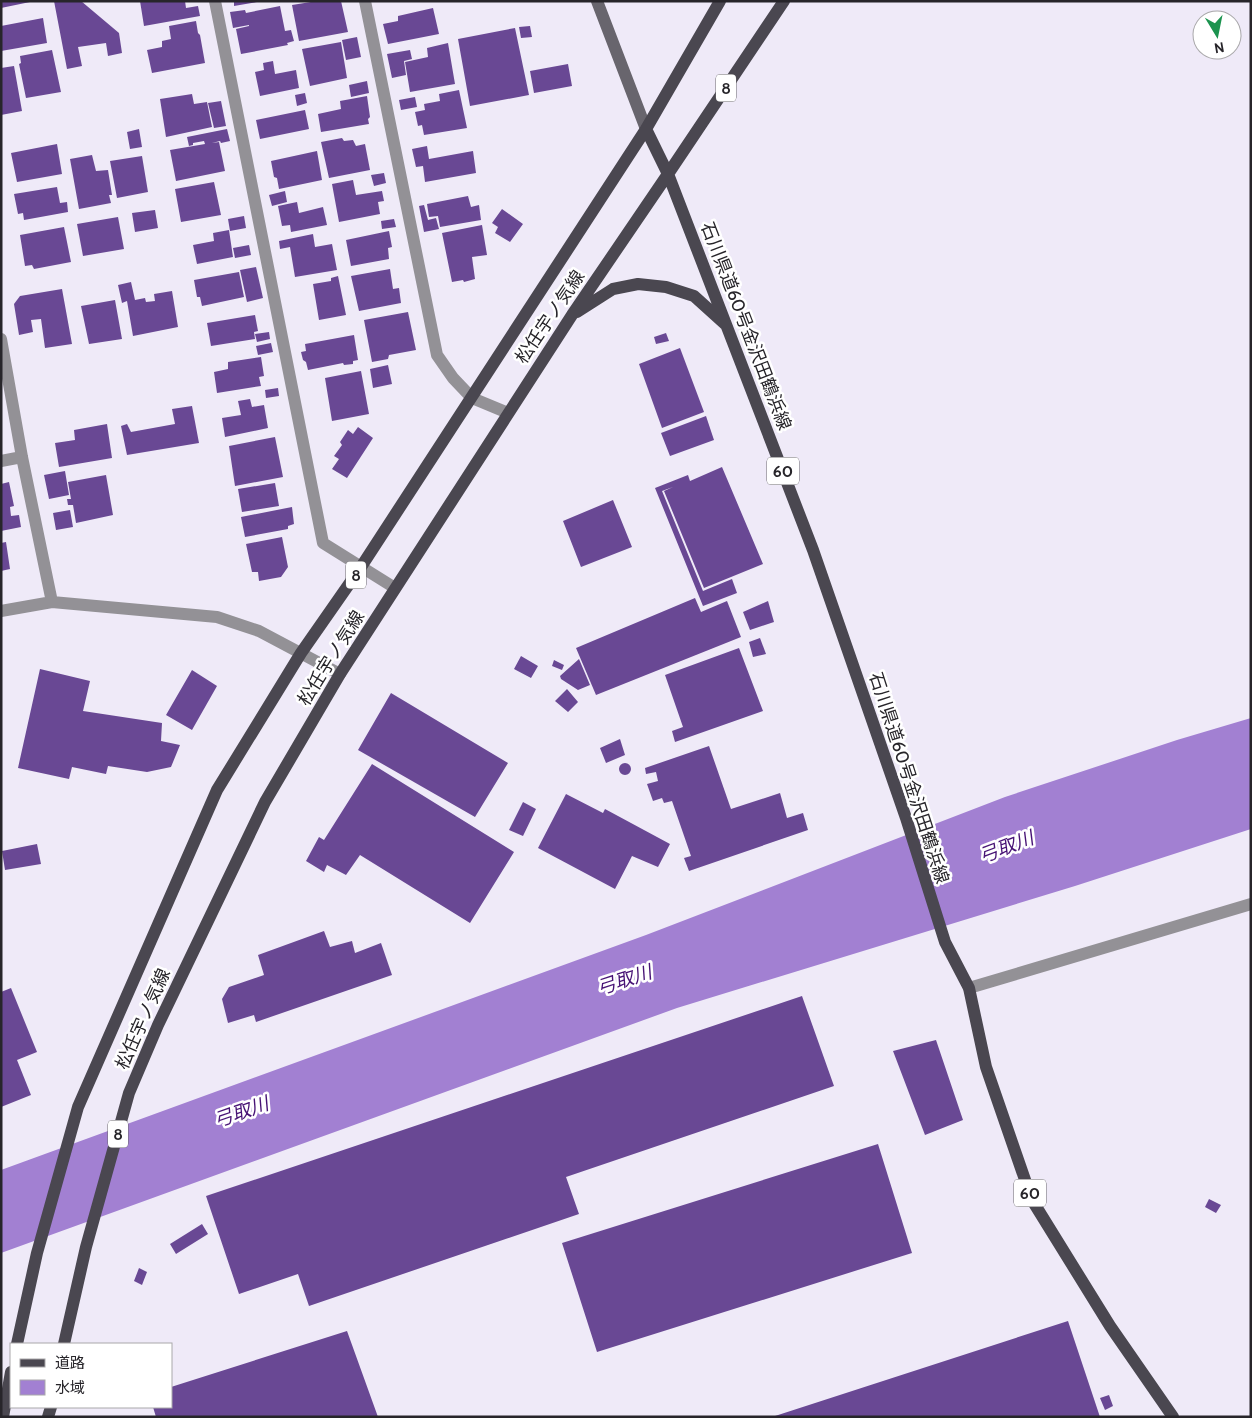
<svg xmlns="http://www.w3.org/2000/svg" width="1252" height="1418" font-family="Cabin,'Noto Sans JP',sans-serif">
	<style>
		.water { fill: #a280d2 }
		.building { fill: #694894 }
		.lines { fill: none; stroke-linecap: round; stroke-linejoin: round }
		.minor { stroke: #939196; stroke-width: 12 }
		.tertiary { stroke: #939196; stroke-width: 12 }
		.secondary { stroke: #68656d; stroke-width: 12 }
		.primary { stroke: #4a4750; stroke-width: 12 }
		.labels { text-anchor: middle; dominant-baseline: central; stroke-width: 5; stroke-linejoin: round; paint-order: stroke }
		.shield { fill: #fff; stroke: #68666a; stroke-width: 1 }
		.shield-label { font-size: 16px; font-weight: bold; fill: #27252a }
		.street-label { font-size: 18px; fill: #27252a; stroke: #fff }
		.water-label { font-size: 19px; font-style: italic; fill: #471375; stroke: #fff }
	</style>
	<rect width="100%" height="100%" fill="#efeaf8"/>
	<path class="water" d="M1251,718V829L1075,886L677,1008L1,1253V1170L646,935L1005,797L1177,740Z"/>
	<path class="building" d="M1,1H30V2L1,8Z
		M54,1H81L119,33L122,53L108,56L106,43L78,47L82,66L67,69Z
		M140,1H185L186,8L198,6L200,16L144,26Z
		M234,1H257V2L234,6Z
		M317,1H341L348,32L299,41L292,5Z
		M280,6L285,31L291,30L294,41L287,43L288,45L241,54L236,29L249,26V25L233,28L230,12L245,10L246,13Z
		M433,8L439,34L388,44L383,24L398,21V16Z
		M43,18L47,43L1,51V26Z
		M196,21L198,33L200,35L205,63L152,73L147,50L162,47V41L171,39L169,26Z
		M530,26L532,37L521,38L519,27Z
		M515,28L529,95L470,106L458,39Z
		M357,37L361,57L346,60L342,40Z
		M341,42L347,78L310,86L302,49Z
		M448,43L455,84L410,92L405,62L428,57L427,48Z
		M52,50L61,92L26,98L19,64L21,63L20,56Z
		M410,50L412,59L404,61L406,75L392,78L387,54Z
		M273,61L275,74L296,70L299,88L260,96L255,72L264,70L263,63Z
		M568,64L572,86L534,93L530,71Z
		M14,66L22,111L1,115V68Z
		M367,81L369,93L351,97L349,85Z
		M459,90L467,128L424,135L422,125L418,126L415,112L425,110L424,104L440,101L439,94Z
		M305,93L307,103L297,106L295,95Z
		M192,94L194,104L207,102L212,127L166,137L160,99Z
		M367,96L370,117L368,119L369,124L321,132L318,114L341,109L340,101Z
		M415,97L417,107L401,110L399,100Z
		M221,101L226,126L214,128L208,103Z
		M305,110L309,129L260,139L256,120Z
		M139,129L142,147L130,149L127,132Z
		M227,129L230,141L221,143L220,141L212,143L219,142L225,171L176,181L170,150L205,144L204,141L193,143V145L189,146L187,137Z
		M342,138L344,141L353,140L356,146L365,144L370,170L329,178L321,142Z
		M57,144L62,174L17,182L11,153Z
		M427,146L429,159L473,151L476,173L425,182L423,166L416,167L412,149Z
		M317,151L322,180L279,189L277,178L274,177L271,161Z
		M92,155L96,171L108,170L112,195H109L111,203L79,209L70,159Z
		M142,156L148,192L117,198L110,161Z
		M384,173L386,183L374,186L371,175Z
		M353,180L356,195L382,191L384,201L378,202L380,214L339,222L332,184Z
		M214,182L221,215L181,222L175,189Z
		M57,187L60,203L67,202L68,212L24,220L23,213L18,214L14,194Z
		M285,191L287,202L272,206L269,195Z
		M468,196L471,207L479,205L481,220L440,227L438,216L429,217L427,204Z
		M297,202L299,213L323,207L327,225L291,232L290,225L282,226L278,206Z
		M424,205L428,220L436,218L439,229L424,232L419,206Z
		M502,209L523,224L510,242L495,233L498,227L492,223Z
		M155,210L158,228L135,232L132,213Z
		M244,216L246,228L230,231L228,219Z
		M118,217L124,249L83,256L77,224Z
		M394,219L396,227L382,229L381,221Z
		M482,225L487,255L472,257L475,279L464,282L463,280L452,282L442,233Z
		M64,227L71,262L34,269L32,265L25,266L20,235Z
		M229,230L233,257L197,264L193,245L214,241L213,233Z
		M389,231L392,247L388,248L389,259L351,266L346,240Z
		M313,234L315,247L332,244L337,270L295,277L290,247L280,249L279,241Z
		M249,245L251,255L235,258L233,248Z
		M256,267L263,298L247,302L240,270Z
		M390,269L393,289L399,288L401,303L359,311L351,276Z
		M239,272L244,297L202,306L200,297H197L194,280Z
		M338,276L346,315L319,320L313,284L331,281V278Z
		M131,282L135,300L145,298L146,302L155,301L154,294L172,291L178,327L133,336L127,301L122,303L118,285Z
		M62,289L72,344L45,348L41,319L31,320L33,332L19,335L14,304L20,296Z
		M115,300L122,339L89,344L81,306Z
		M408,312L416,350L389,355L388,359L372,362L364,320Z
		M255,315L258,331L254,332L255,339L211,346L207,323Z
		M269,332L270,339L257,342L255,334Z
		M666,333L669,341L656,344L654,337Z
		M354,335L358,360L353,361V364L344,365L343,363L308,370L306,362L303,360L301,352L306,351L305,344Z
		M271,343L273,352L258,355L256,346Z
		M680,348L704,412L662,428L639,364Z
		M261,357L264,376L259,377L261,386L217,393L214,372L228,369V362Z
		M388,365L392,384L373,388L370,369Z
		M361,371L369,414L332,421L325,378Z
		M278,388L279,396L266,398L265,390Z
		M250,399L252,407L264,405L268,428L225,437L222,418L241,415L238,401Z
		M192,406L199,443L127,455L121,426L127,424L131,432L175,424L172,409Z
		M706,416L714,440L670,456L661,433Z
		M107,424L112,458L59,467L55,443L75,440L74,430Z
		M358,427L373,438L347,478L332,469L339,459L334,456L342,445L340,442L348,430L353,434Z
		M275,437L283,477L235,486L229,446Z
		M722,467L763,564L704,588L664,491L673,487L662,491L703,591L732,579L737,593L703,606L655,488L688,475L690,481Z
		M65,471L69,495L49,499L44,475Z
		M106,475L113,515L76,523L73,505H68L67,499H71L68,482Z
		M9,482L14,506L10,507L11,516L19,515L21,527L1,531V484Z
		M275,483L279,506L242,512L238,489Z
		M613,500L632,547L581,567L563,521Z
		M292,507L294,524L288,526V529L245,537L241,517Z
		M70,510L73,527L56,530L53,513Z
		M282,537L288,567L281,577L259,581L258,572H252L246,544Z
		M6,542L10,569L1,571V543Z
		M695,598L701,612L727,601L741,637L596,695L576,648Z
		M768,601L774,622L750,630L743,612Z
		M760,638L766,654L753,657L749,642Z
		M739,648L763,711L675,742L672,731L683,727L665,675Z
		M521,656L538,666L531,678L514,669Z
		M579,659L590,685L578,690L561,679L560,676Z
		M554,660L564,665L562,670L552,666Z
		M40,669L90,681L83,711L162,723L161,741L180,745L171,767L147,772L108,766L106,774L72,767L69,779L18,768Z
		M192,670L217,686L192,730L166,715Z
		M567,689L578,702L568,712L555,701Z
		M391,693L508,763L475,817L358,750Z
		M620,739L625,755L606,763L600,748Z
		M709,746L731,809L780,793L787,818L803,813L808,830L689,871L684,858L691,856L672,801L664,803L662,798L653,801L647,784L658,781L656,772L646,774L645,768Z
		M619 769a6 6 0 1 1 12 0a6 6 0 1 1-12 0Z
		M372,764L514,852L470,923L360,855L346,875L327,865L324,872L306,861L319,837L324,840Z
		M566,794L603,813L605,809L670,844L658,867L632,856L615,889L538,848Z
		M523,802L536,809L523,836L509,830Z
		M37,844L41,864L5,870L2,851Z
		M324,931L330,947L352,941L355,953L381,943L392,975L256,1022L254,1015L228,1023L222,999L229,987L264,975L258,955Z
		M11,988L37,1052L17,1060L31,1095L1,1107V992Z
		M802,996L834,1086L566,1177L579,1214L309,1306L298,1274L239,1294L206,1196Z
		M936,1040L963,1120L925,1135L893,1051Z
		M878,1144L912,1253L597,1352L562,1243Z
		M1209,1199L1221,1205L1216,1213L1205,1207Z
		M202,1224L208,1234L176,1254L170,1244Z
		M139,1268L147,1272L142,1285L134,1281Z
		M1068,1321L1100,1417H775V1416Z
		M347,1331L378,1417H156L153,1407H171V1387Z
		M1109,1395L1113,1406L1105,1410L1100,1398Z"/>
	<g class="lines">
		<path class="minor" d="M215,1L323,543L395,588
			M365,1L437,355L453,378L472,398L508,413
			M1,339L22,457L52,602
			M1,461L22,457
			M1,611L52,602L217,617L259,631L340,674"/>
		<path class="tertiary" d="M969,988L1251,904"/>
		<path class="secondary" d="M597,1L646,129"/>
		<path class="primary" d="M646,129L668,174L813,550L906,818L945,942L969,988L986,1067L1032,1200L1110,1326L1173,1417
			M577,312L613,289L638,284L666,287L694,296L725,324
			M17,1344L37,1253L78,1107L217,790L301,653L361,567L646,129L720,1
			M64,1344L86,1247L129,1093L158,1025L265,802L340,674L572,315L668,174L784,1
			M3,1417L11,1372
			M48,1417L51,1407"/>
	</g>
	<g class="labels">
		<g class="shield">
			<rect x="716" y="74.5" width="20" height="27" rx="4"/>
			<rect x="767" y="457.5" width="32" height="27" rx="4"/>
			<rect x="346" y="561.5" width="20" height="27" rx="4"/>
			<rect x="108" y="1120.5" width="20" height="27" rx="4"/>
			<rect x="1014" y="1179.5" width="32" height="27" rx="4"/>
		</g>
		<g class="shield-label">
			<text x="726" y="88">8</text>
			<text x="783" y="471">60</text>
			<text x="356" y="575">8</text>
			<text x="118" y="1134">8</text>
			<text x="1030" y="1193">60</text>
		</g>
		<g class="street-label">
			<text transform="translate(550 317) rotate(-56)">松任宇ノ気線</text>
			<text transform="translate(746 326) rotate(69)">石川県道60号金沢田鶴浜線</text>
			<text transform="translate(331 658) rotate(-58)">松任宇ノ気線</text>
			<text transform="translate(909 778) rotate(72)">石川県道60号金沢田鶴浜線</text>
			<text transform="translate(143 1019) rotate(-66)">松任宇ノ気線</text>
		</g>
		<g class="water-label">
			<text transform="translate(1006 847) rotate(-21)">弓取川</text>
			<text transform="translate(624 980) rotate(-18)">弓取川</text>
			<text transform="translate(241 1112) rotate(-19)">弓取川</text>
		</g>
	</g>
	<rect width="1252" height="1418" fill="none" stroke="#27252a" stroke-width="5"/>
	<rect x="10" y="1343" width="162" height="65" fill="#ffffff" stroke="#a9a8aa"/>
	<rect x="20" y="1359" width="25" height="8" fill="#4a4750" stroke="#a9a8aa"/>
	<text x="55" y="1368" font-size="15" fill="#27252a">道路</text>
	<rect x="20" y="1380" width="25" height="15" fill="#a280d2" stroke="#a9a8aa"/>
	<text x="55" y="1393" font-size="15" fill="#27252a">水域</text>
	<g transform="translate(1217 35) rotate(170)"><circle r="24" fill="#ffffff" stroke="#a9a8aa"/>
	<path d="M0-4L9 19L0 12L-9 19Z" fill="#1c934f"/>
	<text y="-8" font-size="14" font-weight="bold" text-anchor="middle" fill="#27252a">N</text>
	</g>
</svg>
